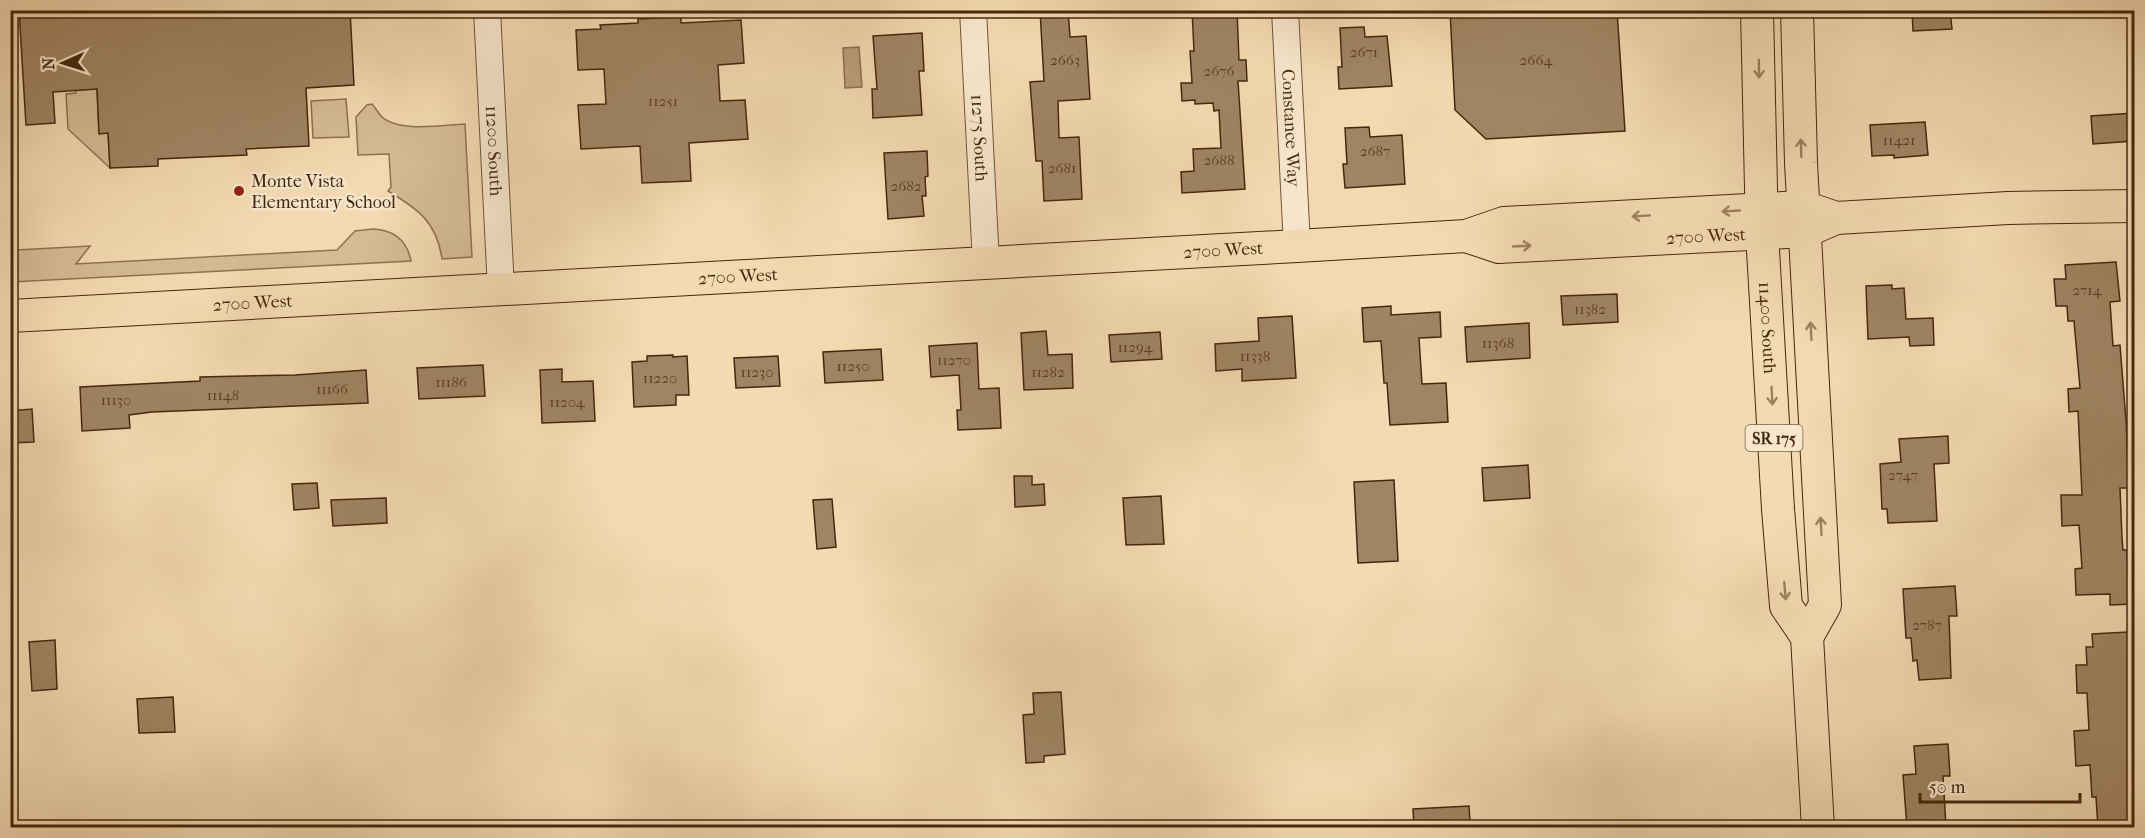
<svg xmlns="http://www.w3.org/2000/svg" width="2145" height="838" font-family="'IM FELL French Canon',serif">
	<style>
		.green { fill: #d6bc96; stroke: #8e7252; stroke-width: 1.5 }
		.water { fill: #b99d7b; stroke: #8b6e50; stroke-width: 1.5 }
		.building { fill: #a08564; stroke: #46280f; stroke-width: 1.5 }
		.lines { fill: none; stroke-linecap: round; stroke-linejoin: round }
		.minor-casing { stroke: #725438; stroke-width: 28 }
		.major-casing { stroke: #46280f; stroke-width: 34 }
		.minor { stroke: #f8e7cd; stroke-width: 26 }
		.major { stroke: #f4dab2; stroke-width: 32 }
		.oneway { stroke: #9d8160 }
		.poi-dot { fill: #8f2418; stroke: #f8e7cd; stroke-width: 2 }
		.labels { text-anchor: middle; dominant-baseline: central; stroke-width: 4.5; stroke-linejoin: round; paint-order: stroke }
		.number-label { font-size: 15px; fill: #5c3f24 }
		.shield { fill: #f8e7cd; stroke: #7b6148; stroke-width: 1.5 }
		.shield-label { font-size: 16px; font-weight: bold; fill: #46280f }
		.street-label { font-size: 18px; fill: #46280f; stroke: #f8e7cd }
		.poi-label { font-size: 18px; fill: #46280f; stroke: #f8e7cd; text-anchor: start }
	</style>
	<rect width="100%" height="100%" fill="#f4dab2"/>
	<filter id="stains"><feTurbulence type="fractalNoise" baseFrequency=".00333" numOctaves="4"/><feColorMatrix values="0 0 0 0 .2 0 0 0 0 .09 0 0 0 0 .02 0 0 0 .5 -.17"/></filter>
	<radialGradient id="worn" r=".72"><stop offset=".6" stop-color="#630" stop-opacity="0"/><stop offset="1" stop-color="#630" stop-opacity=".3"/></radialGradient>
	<path class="green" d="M97,89L99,133H108L110,168L68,129L66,94L76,93L75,90Z
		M346,99L349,137L313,138L311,101Z
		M372,104C375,108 378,112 381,116C398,133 442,125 465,124L472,257L442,259C437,222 418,209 388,191L391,187L389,154L358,155L356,117L367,105Z
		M373,229C394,230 407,240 411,261L11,282V251L16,250L90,246L76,264L337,250L355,231Z"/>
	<path class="water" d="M859,47L862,87L845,88L843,48Z"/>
	<path class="building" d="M19,10H350L354,85L306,88L309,146L246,149L247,155L158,159V166L110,168L108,133L99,134L97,89L53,92L55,123L26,125Z
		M1040,10H1068L1070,37L1086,36L1090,99L1058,101L1059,138L1079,137L1082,199L1044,201L1042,161H1036L1030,82L1044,81Z
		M1192,10H1237L1239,60H1246L1247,81H1238L1245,189L1182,193L1181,172L1194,171L1193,149L1221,148L1219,110L1214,111L1213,103L1195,104V100L1182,101L1181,83H1192L1190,51H1194Z
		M1450,10H1617L1625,131L1486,139L1455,110Z
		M1912,10H1950L1952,29L1913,31Z
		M681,17V23L741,20L744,63L718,65L720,101L745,100L748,139L689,143L691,181L642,183L640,146L581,149L578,105L606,104L604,69L578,70L576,30L601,29L600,25L638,23V19Z
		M1364,27L1365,37L1387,36L1392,86L1339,89L1338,67H1342L1340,28Z
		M922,33L924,71H919L922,115L873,118L872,89H877L873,36Z
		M2134,113V141L2093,144L2091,116Z
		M1925,122L1928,155L1894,158V155L1872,156L1870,125Z
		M1369,127L1370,137L1402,135L1405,184L1345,188L1343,164H1347L1345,128Z
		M927,151L928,176L925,177L926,196H922L924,216L888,219L884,153Z
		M2116,262L2120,301L2110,302L2113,346L2120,345L2126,421L2129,488H2120L2122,538L2123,550H2127L2128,570L2134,569V604L2110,605V594L2076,595L2075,569L2082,568L2079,525L2062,526L2061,495H2082L2078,411L2069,412L2068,389L2080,388L2074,321H2068L2067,306H2056L2054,279H2066L2065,265Z
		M1892,285V289L1904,288L1906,319L1933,318L1934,345L1910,346L1909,337L1868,339L1866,286Z
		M1617,294L1618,322L1563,325L1561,296Z
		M1391,306V315L1440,312L1441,337L1419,338L1422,384L1446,383L1448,422L1390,425L1387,383H1384L1381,341L1364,342L1362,308Z
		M1292,316L1296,378L1242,381V369L1216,371L1215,344L1259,341L1258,318Z
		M1529,323L1530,358L1467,362L1465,327Z
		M1046,331L1048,355L1072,354L1073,388L1024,390L1021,333Z
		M1160,332L1162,359L1111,362L1109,335Z
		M977,343L979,389L999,388L1001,428L958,430L957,410H961L959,375L931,377L929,346Z
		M881,349L883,380L825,383L823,352Z
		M673,355V357L687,356L689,395H676V405L634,407L632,362L647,361V356Z
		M778,356L780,386L736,388L734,358Z
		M483,365L485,396L419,399L417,368Z
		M562,369V382L593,381L595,421L542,423L540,370Z
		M366,370L368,403L152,412L129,415L130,428L82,431L80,387L200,381V377L295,375Z
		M32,409L34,442L10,443V411Z
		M1948,436L1949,463L1934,464L1937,521L1888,523L1887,509H1882L1880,464L1901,462L1899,439Z
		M1528,465L1530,498L1484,501L1482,468Z
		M1014,476H1032V485L1044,484L1045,505L1015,507Z
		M1394,480L1398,561L1358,563L1354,482Z
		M317,483L319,508L294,510L292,484Z
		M1161,496L1164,544L1126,545L1123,498Z
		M386,498L387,523L333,526L331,500Z
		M832,499L836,547L817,549L813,500Z
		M1955,586L1957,616H1949L1951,678L1919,680L1917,660L1913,661L1911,638H1906L1903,589Z
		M2128,632L2129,662H2134V795H2131L2133,828H2098L2096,797H2092L2090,765L2076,766L2074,731L2089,730L2087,693H2077L2076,665H2087L2086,647H2093L2092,634Z
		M55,640L57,689L32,691L29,642Z
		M1061,692L1065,754L1044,756V762L1026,763L1023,715L1034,714L1033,693Z
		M173,697L175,732L139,733L137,699Z
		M1948,744L1950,776H1943L1946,827L1907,828L1903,775L1916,774L1914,746Z
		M1469,806L1470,823H1460L1461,828H1414L1413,809Z"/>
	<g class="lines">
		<defs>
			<g id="minor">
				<path id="s1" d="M487,10L501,290"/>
				<path id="s2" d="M973,10L986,263"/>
				<path id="s3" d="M1285,10L1297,246"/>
			</g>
			<g id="major">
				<path id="s4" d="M1757,10L1762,233L1778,509L1786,606L1807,637L1818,828"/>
				<path d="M1797,10L1801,163L1825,605L1807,637"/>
				<path id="s5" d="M1466,236L1499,247L1806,231L1836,218L2008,208L2134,206"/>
				<path id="s6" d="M10,316L1297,246L1466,236L1504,223L1804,207L1836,218"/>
			</g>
		</defs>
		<use href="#minor" class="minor-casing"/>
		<use href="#major" class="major-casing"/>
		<use href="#minor" class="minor"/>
		<use href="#major" class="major"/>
	</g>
	<defs><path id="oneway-shaft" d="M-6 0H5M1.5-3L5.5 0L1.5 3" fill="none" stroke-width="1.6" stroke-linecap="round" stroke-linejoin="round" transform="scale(1.5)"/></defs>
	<g class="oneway">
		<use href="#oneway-shaft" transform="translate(1759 69) rotate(89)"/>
		<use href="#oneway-shaft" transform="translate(1801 148) rotate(-92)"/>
		<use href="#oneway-shaft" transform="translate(1731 211) rotate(177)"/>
		<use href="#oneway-shaft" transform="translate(1641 216) rotate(176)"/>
		<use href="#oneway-shaft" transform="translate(1522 246) rotate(-3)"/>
		<use href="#oneway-shaft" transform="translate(1811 331) rotate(-93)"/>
		<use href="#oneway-shaft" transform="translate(1772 396) rotate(87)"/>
		<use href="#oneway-shaft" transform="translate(1821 526) rotate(-93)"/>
		<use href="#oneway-shaft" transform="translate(1785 591) rotate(85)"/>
	</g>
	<circle class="poi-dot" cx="239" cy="191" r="6"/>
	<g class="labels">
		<g class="number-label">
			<text x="1364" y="52">2671</text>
			<text x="1065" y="60">2663</text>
			<text x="1536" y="60">2664</text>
			<text x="1219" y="71">2676</text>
			<text x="663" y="101">11251</text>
			<text x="1899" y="140">11421</text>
			<text x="1375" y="151">2687</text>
			<text x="1219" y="160">2688</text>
			<text x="1062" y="168">2681</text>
			<text x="906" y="186">2682</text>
			<text x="2087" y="290">2714</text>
			<text x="1590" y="309">11382</text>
			<text x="1498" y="343">11368</text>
			<text x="1135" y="347">11294</text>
			<text x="1255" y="356">11338</text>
			<text x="954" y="360">11270</text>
			<text x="853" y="366">11250</text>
			<text x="757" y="372">11230</text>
			<text x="1048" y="372">11282</text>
			<text x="660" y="378">11220</text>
			<text x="451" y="382">11186</text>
			<text x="332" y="389">11166</text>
			<text x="223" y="395">11148</text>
			<text x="116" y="400">11130</text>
			<text x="567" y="402">11204</text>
			<text x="1903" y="475">2747</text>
			<text x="1927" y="625">2787</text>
		</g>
		<rect class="shield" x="1745.5" y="425" width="57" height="26" rx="4.5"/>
		<g class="shield-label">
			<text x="1774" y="438">SR 175</text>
		</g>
		<g class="street-label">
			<text stroke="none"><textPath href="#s3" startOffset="118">Constance Way</textPath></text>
			<text stroke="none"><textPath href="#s2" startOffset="128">11275 South</textPath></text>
			<text stroke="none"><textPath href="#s1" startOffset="141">11200 South</textPath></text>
			<text stroke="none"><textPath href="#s5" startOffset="242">2700 West</textPath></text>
			<text stroke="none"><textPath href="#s6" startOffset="1215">2700 West</textPath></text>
			<text stroke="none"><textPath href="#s6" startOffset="729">2700 West</textPath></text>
			<text stroke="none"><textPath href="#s6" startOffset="243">2700 West</textPath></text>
			<text stroke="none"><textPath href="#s4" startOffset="318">11400 South</textPath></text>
		</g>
		<g class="poi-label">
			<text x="251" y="181">Monte Vista<tspan x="251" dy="21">Elementary School</tspan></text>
		</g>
	</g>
	<rect width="2145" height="838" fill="none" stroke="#f4dab2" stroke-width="36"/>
	<rect x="12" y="12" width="2121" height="814" fill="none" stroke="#46280f" stroke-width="3"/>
	<rect x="18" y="18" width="2109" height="802" fill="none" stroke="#46280f" stroke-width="1.5"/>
	<g transform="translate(63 63) rotate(267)" stroke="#f8e7cd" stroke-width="4.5" paint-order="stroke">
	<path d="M0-4.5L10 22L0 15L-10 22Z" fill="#46280f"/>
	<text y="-9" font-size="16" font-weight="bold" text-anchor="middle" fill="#46280f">N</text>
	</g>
	<path d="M1920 793v9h160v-9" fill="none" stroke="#46280f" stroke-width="3"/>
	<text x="1929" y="793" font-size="18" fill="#46280f" stroke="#f8e7cd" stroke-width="4.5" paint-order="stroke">50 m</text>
	<rect width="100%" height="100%" filter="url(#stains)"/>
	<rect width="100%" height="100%" fill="url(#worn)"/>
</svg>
